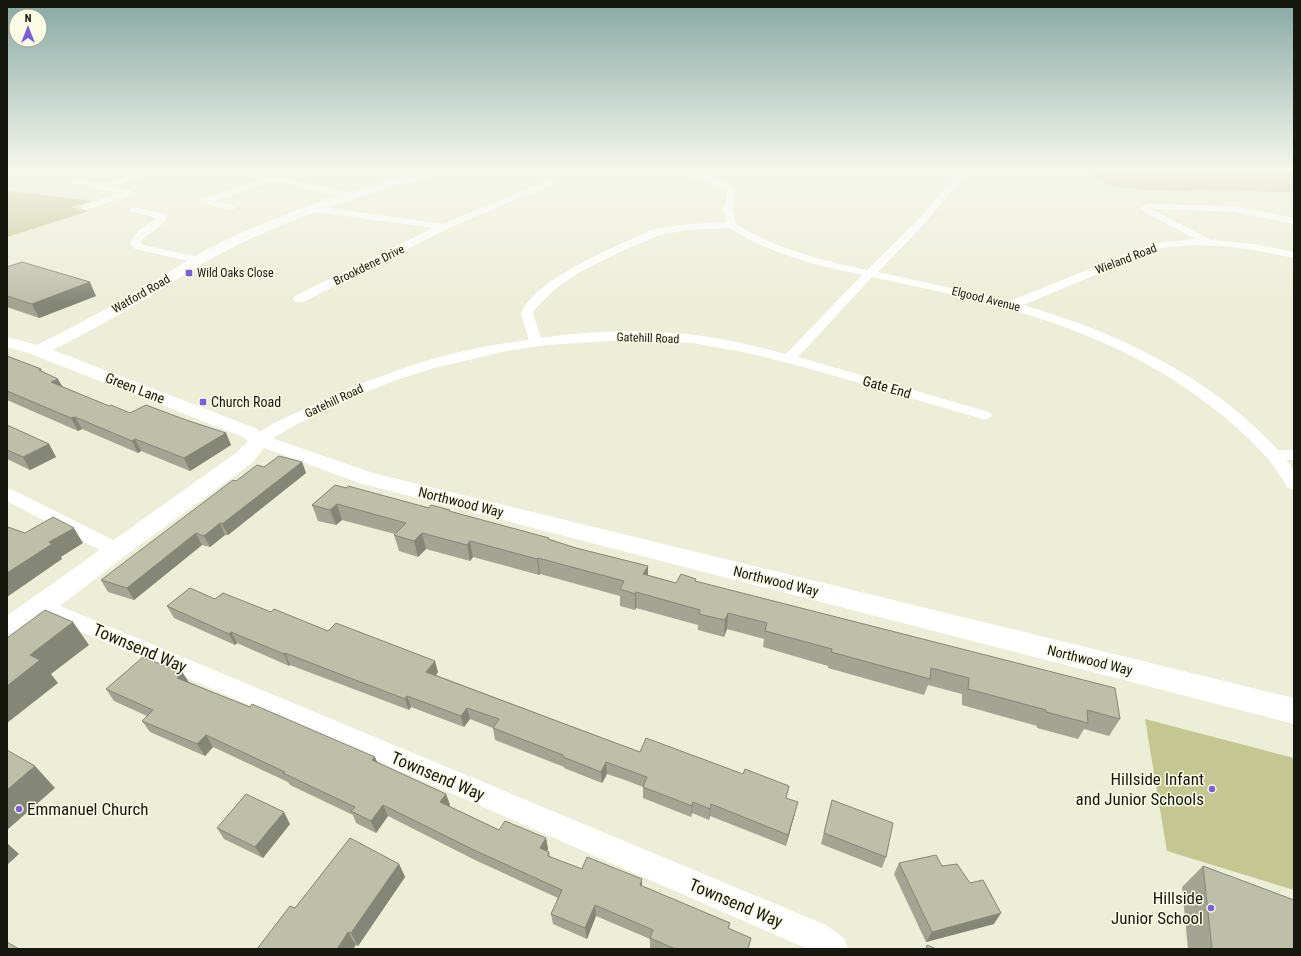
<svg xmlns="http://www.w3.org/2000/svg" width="1301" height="956" font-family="'Roboto Condensed',sans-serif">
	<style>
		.green { fill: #c4c792 }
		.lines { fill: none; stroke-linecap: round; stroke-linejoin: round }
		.minor { fill: #fff; fill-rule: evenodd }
		.tertiary { fill: #fff; fill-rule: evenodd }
		.secondary { fill: #fff; fill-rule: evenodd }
		.primary { fill: #fff; fill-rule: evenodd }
		.wall { fill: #a3a491 }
		.shaded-wall { fill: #848676 }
		.building { fill: #bdbfa9; stroke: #848676 }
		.poi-dot { fill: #7d5ed9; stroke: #f9fbe4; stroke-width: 1.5 }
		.labels { text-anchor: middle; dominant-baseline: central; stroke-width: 3; stroke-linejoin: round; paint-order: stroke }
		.far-street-label { font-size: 12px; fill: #16170f; stroke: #f9fbe4 }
		.far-poi-label { font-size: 12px; fill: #16170f; stroke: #f9fbe4; text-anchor: start }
		.street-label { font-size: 14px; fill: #16170f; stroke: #f9fbe4 }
		.poi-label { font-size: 14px; fill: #16170f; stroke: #f9fbe4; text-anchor: start }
		.near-street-label { font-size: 17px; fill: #16170f; stroke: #f9fbe4 }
		.near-poi-label { font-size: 17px; fill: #16170f; stroke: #f9fbe4; text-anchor: end }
	</style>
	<rect width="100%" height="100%" fill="#eceed7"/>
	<path class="green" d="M1091,169H1294V192L1147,190L1107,186Z
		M7,191L94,201L71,207L89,211L7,237Z
		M1145,719L1294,758V890L1167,851Z"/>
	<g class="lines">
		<path class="minor" d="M147,169H160L112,186L132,191L133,193L132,195L86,210L83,209L81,207L83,205L120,193C111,191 75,185 71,182L75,179L103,183Z
			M222,169H239L349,192L353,195L349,198L272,181L216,201L234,205L236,207L234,209L231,210L203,203L201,201L203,199L262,179L226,171Z
			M416,169H428L434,173L430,175Z
			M665,169C689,169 712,173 732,186L735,196L733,209L736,224C777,249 820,260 867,270L917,221L957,175L966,169H976L963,179L923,225L878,272L1010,301L1154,243L1196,239L1144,212L1140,208L1148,204L1235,206L1294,218V224L1235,212L1152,209L1211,240L1254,244L1294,252V258L1254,250L1223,246L1191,245L1160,248L1023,305C1117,332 1211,377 1278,450H1294V460H1286L1294,470V489L1288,488C1281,478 1275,467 1267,458C1250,438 1230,421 1209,405C1108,327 994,303 872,277L798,357L989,412L992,415L989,418L984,420L979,418L811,369L748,353L692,343L627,340L546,345L507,351L434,368L396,380L359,395L293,426L266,443L260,445L254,443L252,440C261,427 292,415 307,408C332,396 358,384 385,375C431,357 480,346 529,340L521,314C531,284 601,252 630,240C638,236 647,231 656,229C679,224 702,223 726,222L723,209L727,196L725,189L705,179L666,171ZM729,228C770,254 815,265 862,275L786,354C759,347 731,340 703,336C650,329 594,330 541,338L533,314L535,309L556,288L580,272L617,253L660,235L686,230Z
			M550,179L553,180L554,182L553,184L447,229L303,302H295L293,299L295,296L433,228L309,211L306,210L304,208L306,206L309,205L443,224Z
			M135,207L165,214L167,216C164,227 147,233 140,242L143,245L202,258L203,260L202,262L198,263L135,249L130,242L138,231L157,218L132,212L130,210L132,208Z
			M7,488L13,490L123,545L126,550L123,555L116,557L109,555L7,501Z
			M41,598L826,925L844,938L848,949H808L34,611L31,606L34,601Z"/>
		<path class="tertiary" d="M260,434L373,473L1294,698V724L359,483L253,444L250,440L253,436Z"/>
		<path class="secondary" d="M7,337L45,347L48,351L45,355L39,356L7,347Z"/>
		<path class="primary" d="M433,169H453L452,171C371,191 292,216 218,255C195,267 174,282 151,296C119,315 86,333 53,350L255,428L267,436L270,440L252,463L125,556L17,639L7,642V616L236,453L248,441L241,436L33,355L30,351L33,347C69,329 105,310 140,290C163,276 184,262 208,249C279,213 356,187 433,169Z"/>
	</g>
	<path class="wall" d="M7,267L96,296L39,318L7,307Z
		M7,356L41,369L43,372L63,387L109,406L130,413L189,421L226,433L231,445L190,471L141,451L138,453L82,429L78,431L7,400Z
		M7,425L49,444L56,457L30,470L7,459Z
		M302,462L306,473L228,535H225L210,547L202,545L134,600L108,592L101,580L236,481L264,467Z
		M335,485L429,508L450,510V512L549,538V539L648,575L676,583L696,579V582L1120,719L1109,736L1084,729L1078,739L1037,728V726L962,705V694L928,685L924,695L828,668V666L763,647L764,639L727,629L724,637L698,630V625L636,608L635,610L620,606V596L540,574L539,575L473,557L470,561L426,549L418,557L399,551L394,535L395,534L342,520L336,525L318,521L312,505Z
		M215,599L271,612L328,631L438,672L436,675L597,736L640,752L787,798L795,813L786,846L710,816L709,820L692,813L691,817L643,798V787L625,780L607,774L602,783L564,768V767L495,740L493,728L470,719L464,727L411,707L409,710L290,665L289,666L237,643L235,645L174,618L167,606Z
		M189,682L377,763L446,794L450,805L449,806L499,830L546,838L548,849L547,851L549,852L550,857L582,869L642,879V886L730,923L729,929L748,949H650V939L596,916L587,939L553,924L551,914L558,898L477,861L388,816L376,833L356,823L353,815L290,785L288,782L213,747L205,756L150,732L142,721L147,716L114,701L106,689Z
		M832,800L886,857L882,868L821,844Z
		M290,824L263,858L224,839L217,828Z
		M899,863L942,866L994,924L926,942L894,874Z
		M399,864L405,877L358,946L295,908Z
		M1203,866L1294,949H1188L1182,887Z"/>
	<path class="shaded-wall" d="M90,282L96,296L39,318L32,304Z
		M58,379L65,391L51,382Z
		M75,417L82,429L78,431L71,418Z
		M226,433L231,445L190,471L184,458Z
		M135,439L141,451L138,453L132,441Z
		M49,444L56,457L30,470L23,457Z
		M302,462L306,473L228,535L222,524Z
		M337,504L342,520L336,525L330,510Z
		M220,523L225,535L210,547L204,536Z
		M74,528L83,543L61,557L62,559L7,597V573L49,542Z
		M196,533L202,545L134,600L127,588Z
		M422,533L426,549L418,557L414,541Z
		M470,541L473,557L470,561L467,545Z
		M538,558L540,574L539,575L537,559Z
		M648,566V582L643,574Z
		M636,592V608L635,610V594Z
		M728,613L727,629L724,637L725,620Z
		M73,622L89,645L51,674L58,683L7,723V686L30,655Z
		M231,632L237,643L235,645L229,634Z
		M285,653L290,665L289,666L284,654Z
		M435,661L438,672L430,683L426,672Z
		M183,673L190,684L177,678Z
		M407,696L411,707L409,710L405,699Z
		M467,708L470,719L464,727L461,716Z
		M206,735L213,747L205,756L197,744Z
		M375,757L380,768L372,760Z
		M606,762L607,774L602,783L601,772Z
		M35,766L55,788L7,830V790Z
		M446,794L450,805L444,814L440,802Z
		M693,802L692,813L691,817L692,806Z
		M798,802L786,846L788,835Z
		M711,804L710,816L709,820L710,809Z
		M383,805L388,816L376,833L371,821Z
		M284,812L290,824L263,858L255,847Z
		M546,838L548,849L542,860L540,848Z
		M7,843L19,854L7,865Z
		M399,864L405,877L358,946L351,933Z
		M642,879V890L640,885Z
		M595,905L596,916L587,939L585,928Z
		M1001,913L994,924L926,942L932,932Z
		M348,932L356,945L353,949H337Z"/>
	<path class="building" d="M22,262L90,282L32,304L7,296V267Z
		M7,356L41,369L39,370L58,379L51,382L109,406L111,405L130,413L146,405L189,421L226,433L184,458L135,439L132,441L75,417L71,418L7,391Z
		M7,425L49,444L23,457L7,450Z
		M279,456L302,462L222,524L220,523L204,536L196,533L127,588L101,580L233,480L236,481L257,465L264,467Z
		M335,485L346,488L348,486L429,508L431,505L450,510L449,511L549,538L548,539L576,548L648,566L643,574L676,583L681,574L696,579L695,581L1115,688L1120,719L1087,710L1088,723L1046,712V710L968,689L969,678L931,668L930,679L831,652L832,649L765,631L767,623L728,613L725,620L699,614L700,610L636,592L635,594L620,589L624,581L538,558L537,559L470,541L467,545L422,533L414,541L394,535L406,523L337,504L330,510L312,505Z
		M53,517L74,528L49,542L52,544L7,573V527H8L25,533Z
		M190,588L215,599L223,593L271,612L274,609L328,631L336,623L435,661L426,672L597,736L640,752L646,738L743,774L745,769L789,786L786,798L798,802L788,835L711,804L710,809L693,802L692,806L643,787L647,777L625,769L606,762L601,772L563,757V755L493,728L499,719L467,708L461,716L407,696L405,699L285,653L284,654L231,632L229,634L167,606Z
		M45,610L73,622L30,655L40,660L7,686V638Z
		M143,657L183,673L177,678L250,707L252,704L375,757L372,760L446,794L440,802L499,830L505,821L546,838L540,848L549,852L548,856L582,869L587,857L642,879L640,885L730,923L728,928L751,938L748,949H675L650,938L653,930L595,905L585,928L551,914L562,890L474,850L383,805L371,821L351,811L355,807L283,773L285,772L206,735L197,744L142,721L153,710L106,689Z
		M7,750L35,766L7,790Z
		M246,794L284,812L255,847L217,828Z
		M832,800L893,823L886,857L824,833Z
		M350,838L399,864L351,933L348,932L337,949H257L290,906L295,908Z
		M936,855L942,866L957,864L970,883L983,880L1001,913L932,932L899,863Z
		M1203,866L1294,900V949H1212Z
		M7,942L19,949H7Z
		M927,945L936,949H926Z"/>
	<linearGradient id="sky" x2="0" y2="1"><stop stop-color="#87a9a4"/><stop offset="0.56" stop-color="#f6f7ed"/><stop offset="1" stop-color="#f6f7ed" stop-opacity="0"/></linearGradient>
	<rect width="1301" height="303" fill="url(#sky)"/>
	<g class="poi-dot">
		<rect x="185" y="269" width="8" height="8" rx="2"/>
		<rect x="199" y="398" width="8" height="8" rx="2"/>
		<circle cx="1212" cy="789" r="4"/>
		<circle cx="19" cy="809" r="4"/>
		<circle cx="1211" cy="908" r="4"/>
	</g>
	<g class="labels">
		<g class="far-street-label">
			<text transform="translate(1126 259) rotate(-21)">Wieland Road</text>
			<text transform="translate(369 265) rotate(-26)">Brookdene Drive</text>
			<text transform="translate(141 294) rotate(-30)">Watford Road</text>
			<text transform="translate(986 299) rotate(14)">Elgood Avenue</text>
			<text transform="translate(648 338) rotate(2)">Gatehill Road</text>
			<text transform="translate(334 401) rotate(-25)">Gatehill Road</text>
		</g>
		<g class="far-poi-label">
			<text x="197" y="273">Wild Oaks Close</text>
		</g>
		<g class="street-label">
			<text transform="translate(887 387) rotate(16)">Gate End</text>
			<text transform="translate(135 388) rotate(21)">Green Lane</text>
			<text transform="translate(461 502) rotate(14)">Northwood Way</text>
			<text transform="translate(776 581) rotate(14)">Northwood Way</text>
			<text transform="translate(1090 660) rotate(14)">Northwood Way</text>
		</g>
		<g class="poi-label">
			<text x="211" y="402">Church Road</text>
		</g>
		<g class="near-street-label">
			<text transform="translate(140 648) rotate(23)">Townsend Way</text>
			<text transform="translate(438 776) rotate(23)">Townsend Way</text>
			<text transform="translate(736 903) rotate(23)">Townsend Way</text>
		</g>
		<g class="near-poi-label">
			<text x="1204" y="779">Hillside Infant<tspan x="1204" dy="20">and Junior Schools</tspan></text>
			<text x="27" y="809" text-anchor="start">Emmanuel Church</text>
			<text x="1203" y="898">Hillside<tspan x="1203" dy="20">Junior School</tspan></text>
		</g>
	</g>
	<rect width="1301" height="956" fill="none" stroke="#16170f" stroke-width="16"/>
	<g transform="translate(28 28)"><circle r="19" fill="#f9fbe4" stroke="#9ea08f"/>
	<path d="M0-3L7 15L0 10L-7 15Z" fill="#7d5ed9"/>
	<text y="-6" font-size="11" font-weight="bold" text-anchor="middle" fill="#16170f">N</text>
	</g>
</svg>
